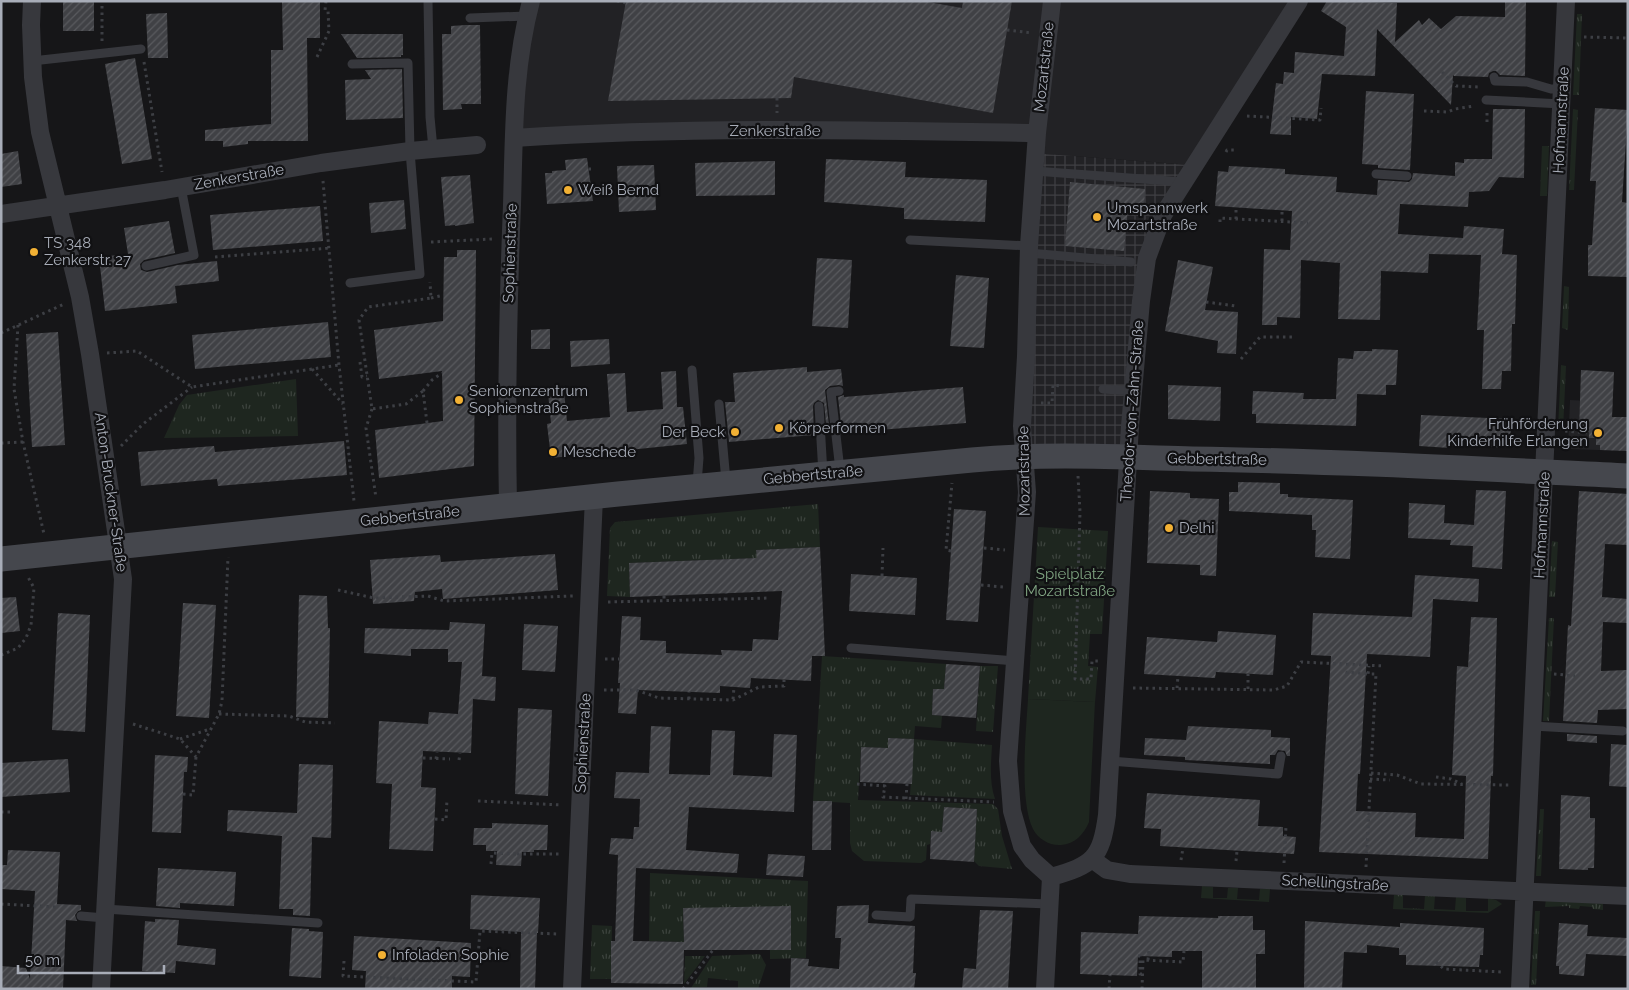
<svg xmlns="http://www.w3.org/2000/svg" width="1629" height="990" font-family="Raleway,sans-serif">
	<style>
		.built { fill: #222225 }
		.industrial { fill: url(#industrial-grid) }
		.grass { fill: url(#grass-tufts) }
		.garden { fill: #1e261f }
		.building { fill: url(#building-hatch) }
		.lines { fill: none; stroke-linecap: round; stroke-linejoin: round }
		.path { stroke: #3d3f44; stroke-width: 3; stroke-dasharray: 2.5 4; stroke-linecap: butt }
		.lane { stroke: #37383d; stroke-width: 9 }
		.street { stroke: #37383d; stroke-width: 18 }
		.secondary { stroke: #45474d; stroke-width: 25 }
		.poi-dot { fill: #f2b134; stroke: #111113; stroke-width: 2 }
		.labels { text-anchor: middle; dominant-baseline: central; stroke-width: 4.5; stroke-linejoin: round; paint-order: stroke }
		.street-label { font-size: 15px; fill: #a8adb8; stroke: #111113 }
		.poi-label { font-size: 15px; fill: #a8adb8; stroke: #111113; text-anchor: start }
		.park-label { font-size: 15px; fill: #7fa381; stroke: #111113 }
	</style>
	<defs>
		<pattern id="industrial-grid" width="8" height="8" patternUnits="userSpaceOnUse" patternTransform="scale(1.25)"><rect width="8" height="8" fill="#222225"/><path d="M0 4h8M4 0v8" fill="none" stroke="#3f3f43"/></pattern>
		<pattern id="grass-tufts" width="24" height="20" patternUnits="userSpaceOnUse" patternTransform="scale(1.25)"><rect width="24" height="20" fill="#1e261f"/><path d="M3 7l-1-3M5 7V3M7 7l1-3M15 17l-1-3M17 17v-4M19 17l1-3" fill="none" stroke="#3c433d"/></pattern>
		<pattern id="building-hatch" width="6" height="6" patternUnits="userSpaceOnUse" patternTransform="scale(1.25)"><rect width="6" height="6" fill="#404145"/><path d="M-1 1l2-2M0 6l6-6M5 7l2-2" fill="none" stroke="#595a5e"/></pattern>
	</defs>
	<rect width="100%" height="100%" fill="#161618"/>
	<path class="built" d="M531,1H1298L1191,165L1034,153L1036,134L514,135Z
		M1570,400L1613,402L1612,417H1628V451L1568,449Z"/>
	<path class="industrial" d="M1034,153L1191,165L1148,247L1126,455L1021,454Z"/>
	<path class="grass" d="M1577,14H1582L1579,95H1573Z
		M1573,109L1578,110L1574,190H1569Z
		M1542,146H1549L1547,196H1540Z
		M1564,286L1569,287L1568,330L1562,328Z
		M1561,365L1566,366L1563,430L1558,429Z
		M296,379L298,436L164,438L179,405L187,395Z
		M818,504L820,547L757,550V558L629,563L630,597L607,596L610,528L615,522Z
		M1038,527L1108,531L1102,634H1090L1088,666L1098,667L1095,702L1028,699Z
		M1552,541L1558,542L1555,597H1549Z
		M1549,618H1554L1549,721H1543Z
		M822,656L946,664L944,689H933L932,715L942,716L941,728L915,726L914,739L992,745C991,763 989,782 995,799L910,795L914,739L889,738L888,748L861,747L858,800L993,804L998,809L1002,836L1012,869L979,866L974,861L977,809L944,807L942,832H931L930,844L927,845L926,860L921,863L864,861L852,851L850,843V803L813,801Z
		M980,666H998L993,732L976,731Z
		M1540,809H1544L1541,876H1536Z
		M650,873L808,881L806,958L770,959V950L683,909L684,942L649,941Z
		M1202,886L1213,887V898H1227L1228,888H1238L1237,899L1259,900L1260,889H1270L1269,902L1201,898Z
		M1394,895H1403V908L1424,909L1425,896H1435L1434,909L1455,910L1456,897L1466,898V911H1488V898L1496,900L1502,904L1488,913L1393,909Z
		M1546,899L1603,902V910L1593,909L1592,907L1580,906L1579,909L1569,908V906L1545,907Z
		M1535,911H1540L1536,985H1531Z
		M592,925L612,926L611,979H590Z
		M760,954L766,965L758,989H738V981L708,978L707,987L691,988L712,956Z
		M685,956H705L684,984Z"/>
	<path class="garden" d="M1028,699L1095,702L1089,822C1084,834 1075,844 1061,845C1050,846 1038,839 1033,829C1019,801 1026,731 1028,699Z"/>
	<path class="building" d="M63,1H94V31H63Z
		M282,1H320V38H307L308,141H248V144L223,147V141H205V130L271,124V50H283Z
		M626,1H922L962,8L963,1H1012L993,113L794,77L791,98L608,101Z
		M1327,1L1397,3L1395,42L1419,20L1422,25L1429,18L1441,29L1456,16L1505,17V1H1526L1525,76L1500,75L1496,71H1493L1489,73L1488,77L1454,76L1453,75L1451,105L1377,29L1375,76L1322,74L1317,119L1291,117V135L1270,134L1276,83L1283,84L1284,72L1294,73L1295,52L1344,56L1346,27L1321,11Z
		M167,13L168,58H148L146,14Z
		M466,25H480L481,104H461L462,109L443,110L442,34H451V26Z
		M341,34H403V55H401V57L357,58Z
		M135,58L152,159L122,164L105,64Z
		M402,69L403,118L346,120L345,80L371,79L365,70Z
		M1366,91L1414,94L1410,170L1378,168V165L1362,164Z
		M1595,108L1628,110L1622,202L1628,203V277L1588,276V245H1592L1596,181H1590Z
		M1493,109H1525L1524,178L1499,177L1489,191L1469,192L1468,207L1400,204L1398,234L1463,238L1464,226L1504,229L1502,254L1517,255L1515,324H1512L1511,371H1502L1501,389H1482L1484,330H1477L1481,255L1429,254L1428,273L1381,271L1380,320L1338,319L1340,263L1301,260L1300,318L1277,317V325H1262L1264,249L1290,250L1292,211L1215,206L1218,171L1228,172L1229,166L1285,169V174L1337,177L1336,192L1377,195L1378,180L1409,182L1412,179L1413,173L1455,176V162L1464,163V159H1492Z
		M18,151L22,184L1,187V154Z
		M587,158L593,201L547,204L545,173H552V171L566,170L565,160Z
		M826,159L906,162L905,177L987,180L985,222L904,219V208L824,202Z
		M775,161V195L696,196L695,163Z
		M654,165L656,210L619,212L617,166Z
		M470,175L474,223L455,226V225L445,226L441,177Z
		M1070,182L1145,189L1144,209L1128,208L1124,251L1065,246Z
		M404,200L406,229L371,233L369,203Z
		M320,206L323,241L213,250L210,215Z
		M169,221L175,253L144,260L140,264L141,270L147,272L178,265L217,261L219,281L175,286L177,303L105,311L99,257L128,254L124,228Z
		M457,250H476L474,466L379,478L375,430L443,421L442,371L379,379L374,330L443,321L444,257H457Z
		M817,258L852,260L848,328L812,326Z
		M1178,260L1213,267L1205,310L1238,312L1236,354L1217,353L1218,341L1165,331Z
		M956,275L989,278L984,348L950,346Z
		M328,322L331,357L195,369L192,335Z
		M550,329V349H531V330Z
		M58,332L65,445L32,447L26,334Z
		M609,339L610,364L571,367L570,341Z
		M1372,349L1398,350L1396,385H1386V395L1357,394L1356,426L1256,423V414H1252L1253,391L1304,393L1303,399H1336L1338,358L1353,359L1354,351H1372Z
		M807,367V372L841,369L843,386L839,385L830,386L825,390L830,434H827L824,403L818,400L814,403L813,406L814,435L729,442L725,402H735L733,373Z
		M1581,370L1614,372L1612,417H1628V451L1600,450V445H1596V438H1589V432L1579,431Z
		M676,371L677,407H683L687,444L551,458L547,424L551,423L548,393L564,391L567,421L610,417L607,374L625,373L627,412L663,409L661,372Z
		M1168,385L1221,387L1220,421L1168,419Z
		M963,387L966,423L842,433L838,397L844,395V397Z
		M1421,415L1511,419L1510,448L1450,445V448L1419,446Z
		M344,441L347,475L218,486L217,479L141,486L138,452L214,446L215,452Z
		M1238,482L1280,483V494H1288V497L1353,500L1350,559L1315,557L1316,530H1312V515L1229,511V492H1238Z
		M1476,490L1506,491L1502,569L1472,567L1473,546L1450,545L1451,540L1408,538L1409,503L1445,505L1444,523L1474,525Z
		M1150,491L1190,493V498L1219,499L1216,576L1200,575V565L1147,563Z
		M1579,491L1628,494V545L1605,544L1602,597L1628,599V623L1603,622L1601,671L1628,670V709L1598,710L1597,723L1563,721L1568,625L1571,626Z
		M954,509L986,511L978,622L946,620Z
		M820,547L825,656H812L811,681L751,678L750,688L720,686V693L638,690L636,714L618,713L620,683H618L622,616L641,617L640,640L666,641V653L722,655L721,650L752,651L753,639L778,640L782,591L630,597L629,563L757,558L756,550Z
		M555,554L558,590L443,599L442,589L415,592L414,601L373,604L370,560L440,555L441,562Z
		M851,574L917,578L915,615L849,611Z
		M1415,575L1479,579L1478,602L1433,599L1430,657L1367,654L1360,774H1358L1356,811L1416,813L1415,837L1464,839L1466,776L1452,775L1457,666L1468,667L1471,617L1497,618L1493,776H1491L1488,859L1319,852L1331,656L1311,655L1313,613L1412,617Z
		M299,595L327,596L328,628H330L328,718L296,717Z
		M16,597L20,631L1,633V598Z
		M183,603L216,605L209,718L176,716Z
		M58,613L90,615L85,732L52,730Z
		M450,622L485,624L482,676L496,677L495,701L473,699L471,753L423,751L421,787L436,788L433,851L389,849L392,784L376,783L379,721L428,724L429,712L458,714L462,662H448V649H411V656L364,653L365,628L449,630Z
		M524,624L558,626L555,672L522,670Z
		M1218,631L1276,635L1273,675L1216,672L1215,678L1144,674L1147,637L1217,642Z
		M946,664L980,666L976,718L932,715L933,689H944Z
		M518,708L552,710L548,796L515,794Z
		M651,726L671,727L669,774L710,775L712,730L735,731L733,775L772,777L774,734L797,735L794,812L689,807L686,850L739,854L737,873L636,868L633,941L684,942L683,908L791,906V950H684L683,984L611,983V941H615L618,855L609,854L611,838L633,839L634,827H639L640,799L614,798L616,772L649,773Z
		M1188,726L1271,730V737L1290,738V756H1287L1285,751L1278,750L1275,755H1270V764L1185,760V757L1144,755L1145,738L1186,740Z
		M1567,734L1597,736V743L1567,741Z
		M888,738L914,739L912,784L860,782L861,747L888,748Z
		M1611,744L1628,745V787L1609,786Z
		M155,755L188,757L187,772H184L181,833L152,832Z
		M68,759L70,792L1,797V763Z
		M299,764L333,765L331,838L312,837L310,916L293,915V909H279L282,836L227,831L228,810L297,813Z
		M1147,793L1260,800L1258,826L1283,827V836L1296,837L1294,854L1160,846L1161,829L1144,828Z
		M1561,795L1590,797V818H1595L1594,868H1588V870L1559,869Z
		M813,801H832L831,850H812Z
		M944,807L977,809L974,862L930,859L931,831L942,832Z
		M492,823L548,825L547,850H534V852H522L521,866L496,865L497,851H486V845H473L474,828H492Z
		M8,850L60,852L57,904L81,905V910L78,911L75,915L77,921L66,920L63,989H1V966L26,968L30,979L35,891L1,889V865H7Z
		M768,854L805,856L803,877L766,875Z
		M158,868L236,872L234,906L180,903V908L156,906Z
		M471,895L540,898L538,933H537L535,989H520L521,932L470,929Z
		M869,905L868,923L915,926L913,973H916L914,989H790L791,958L809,959L808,966L839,969L841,938H835L837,906Z
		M980,910L1013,911L1008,989H962L964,968L976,969Z
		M1139,916L1218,918V916H1253V930H1265V954H1256V989H1202V951H1172V957L1138,956L1137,976L1080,974L1081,932L1138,934Z
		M155,919L179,920L177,945L216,949L215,965L176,961L175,973L142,971L145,921L155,922Z
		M1305,921L1400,927V923L1484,928L1483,955H1480L1479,967L1406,965V955H1399V948L1367,945V953L1344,952L1342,989H1304Z
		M1559,923L1588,925L1587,936L1628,938V956L1586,954L1584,976L1559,974V966H1556Z
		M292,928L309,929V931L323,932L321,978L289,976Z
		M354,936L471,943L470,977L452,976V989H365L366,971L352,970Z"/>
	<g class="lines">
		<path class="path" d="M617,1L626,3
			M1007,30L1032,33
			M1584,37L1628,38
			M102,41V1
			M317,57L329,31L328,11L325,10L326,1
			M144,62L162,172
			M1442,72L1456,86L1480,87
			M777,98V113
			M1424,111L1448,112L1455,109L1474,106
			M1487,113V122
			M1247,116L1320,120L1321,108
			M1226,152L1227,150H1237
			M589,169H591
			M323,181L339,365L354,501
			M1236,219V208
			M1282,221V210
			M1220,222V218L1308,223
			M431,242L492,239
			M215,257L330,248
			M431,298L444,295
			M1206,302L1236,306
			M18,325L14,389L23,442L44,534
			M1,333L64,304
			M107,353L137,351L192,387L339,365
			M1241,359L1260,337H1293
			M360,362L362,377L367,376
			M312,369L343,404
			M423,391L432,380L442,373
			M1041,403H1052L1053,385L1061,386
			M372,409L366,428L376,498
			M427,423L423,391L406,404L372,409L359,320L368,307L431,298L430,282
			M1565,431L1589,433
			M1,443L23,442
			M121,446L143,424L192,387
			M1078,476L1080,512L1075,679H1091L1092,661H1099
			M984,548L1005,550
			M951,551L946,550L952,483
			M882,576L883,548
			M981,585L1003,587
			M338,590L374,598L428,596L444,601L573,596
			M664,596V601
			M725,600L726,593
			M608,602L770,598
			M1,655L18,648L26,638L31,625L34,588L28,577
			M605,659H619
			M1347,674V672L1368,674
			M1554,674L1575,676
			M1133,688L1274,690L1287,686L1301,662L1384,666
			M1177,688L1178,676
			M1248,689V674
			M604,690H636L659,698L733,700L759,687L784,686V680
			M689,699V692
			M733,699L734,687
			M219,714L289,716L305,722L335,723
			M133,724L180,739L196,757L219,714L222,701L228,557
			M180,739L210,729
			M423,758L450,759
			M436,759L437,752
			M459,760L460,753
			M1371,773L1397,775L1421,784L1510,785
			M1436,777L1451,779L1462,784
			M1370,779L1390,780
			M857,784L885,786L883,797L994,802
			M183,794L193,795L196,757
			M906,799L907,784
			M478,801L562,805
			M1,812H10
			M435,819L446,820L447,799
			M517,854H561
			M1181,860L1183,848
			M1236,861L1237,851
			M1284,863L1286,826
			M491,864L492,853L517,854
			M1366,867L1376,674H1368L1369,666
			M1,904L57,907
			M1138,956H1140V974H1143
			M1148,960L1149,949
			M344,961L343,976L476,982L480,931L558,934
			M1436,962L1444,969L1502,972
			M683,989L713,950
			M1109,989L1110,975
			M1142,989L1143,960L1183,962L1184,951"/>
		<path class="lane" d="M428,1L430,117L433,149
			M470,18L527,16
			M32,61L141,49
			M1494,77L1495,81L1527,82L1551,89H1563
			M1486,100L1562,104
			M1034,171L1184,182
			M1376,174L1407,176
			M910,240L1029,246
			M1029,253L1131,262
			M146,266L194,255L181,187
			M350,283L420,274L410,151L408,63L352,64
			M692,370L699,458L697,484
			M1103,389L1133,391
			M839,391L831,392L840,470
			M719,404L726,481
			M819,406L823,474
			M851,648L1016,661
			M1532,726L1623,731
			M1110,761L1278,774L1281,756
			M105,909L318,923
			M876,915L910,917L911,899L1049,904
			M81,916L105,918"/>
		<path class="street" d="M32,1L31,25L33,77L40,132L80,297L90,354L123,579L101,989
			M514,138C688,126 863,130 1037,133
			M1,214L165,190L321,163L410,151L477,145
			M508,506C506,405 508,305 512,205C514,136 513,69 531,1
			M1092,859L1107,870L1130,874L1628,896
			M1051,877C1093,865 1101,859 1107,815L1130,426L1141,301L1147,258L1163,215L1299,1
			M1051,877L1032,860L1022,846L1012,811L1008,761L1027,492L1022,426L1026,356L1029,246L1037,133L1052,1
			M572,989L594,497
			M1045,989L1051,877
			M1520,989L1566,1"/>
		<path class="secondary" d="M1,559L618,494L972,460C1046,453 1119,457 1192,459C1337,461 1483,469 1628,476"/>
	</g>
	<g class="poi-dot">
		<circle cx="568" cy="190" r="5"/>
		<circle cx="1097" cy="217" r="5"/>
		<circle cx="34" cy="252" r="5"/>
		<circle cx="459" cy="400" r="5"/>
		<circle cx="779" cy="428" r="5"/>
		<circle cx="735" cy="432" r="5"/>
		<circle cx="1598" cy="433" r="5"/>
		<circle cx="553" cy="452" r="5"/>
		<circle cx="1169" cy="528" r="5"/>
		<circle cx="382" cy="955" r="5"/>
	</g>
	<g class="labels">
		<g class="street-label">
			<text transform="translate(1044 67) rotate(-84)">Mozartstraße</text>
			<text transform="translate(1561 120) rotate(-87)">Hofmannstraße</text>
			<text x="775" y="131">Zenkerstraße</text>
			<text transform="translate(239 177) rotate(-10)">Zenkerstraße</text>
			<text transform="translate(510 253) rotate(-88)">Sophienstraße</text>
			<text transform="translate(1132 411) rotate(-86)">Theodor-von-Zahn-Straße</text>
			<text transform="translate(1217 459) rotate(1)">Gebbertstraße</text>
			<text transform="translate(1024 471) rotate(-91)">Mozartstraße</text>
			<text transform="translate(813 475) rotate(-5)">Gebbertstraße</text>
			<text transform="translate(111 492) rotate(82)">Anton-Bruckner-Straße</text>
			<text transform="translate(410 516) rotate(-6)">Gebbertstraße</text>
			<text transform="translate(1542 525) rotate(-87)">Hofmannstraße</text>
			<text transform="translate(583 743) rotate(-87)">Sophienstraße</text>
			<text transform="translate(1335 883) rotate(3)">Schellingstraße</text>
		</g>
		<g class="poi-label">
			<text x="578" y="190">Weiß Bernd</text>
			<text x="1107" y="208">Umspannwerk<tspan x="1107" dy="17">Mozartstraße</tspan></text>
			<text x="44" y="243">TS 348<tspan x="44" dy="17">Zenkerstr. 27</tspan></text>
			<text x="469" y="391">Seniorenzentrum<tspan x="469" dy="17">Sophienstraße</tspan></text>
			<text x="1588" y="424" text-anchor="end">Frühförderung<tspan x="1588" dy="17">Kinderhilfe Erlangen</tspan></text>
			<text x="789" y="428">Körperformen</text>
			<text x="725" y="432" text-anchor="end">Der Beck</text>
			<text x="563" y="452">Meschede</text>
			<text x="1179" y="528">Delhi</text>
			<text x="392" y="955">Infoladen Sophie</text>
		</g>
		<g class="park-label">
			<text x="1070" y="574">Spielplatz<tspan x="1070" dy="17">Mozartstraße</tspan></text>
		</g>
	</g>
	<rect width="1629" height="990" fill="none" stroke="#a8adb8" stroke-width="5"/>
	<path d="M18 965v8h146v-8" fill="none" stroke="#a8adb8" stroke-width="2.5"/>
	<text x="25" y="965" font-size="15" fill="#a8adb8" stroke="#111113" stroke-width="4" paint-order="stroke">50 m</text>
</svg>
